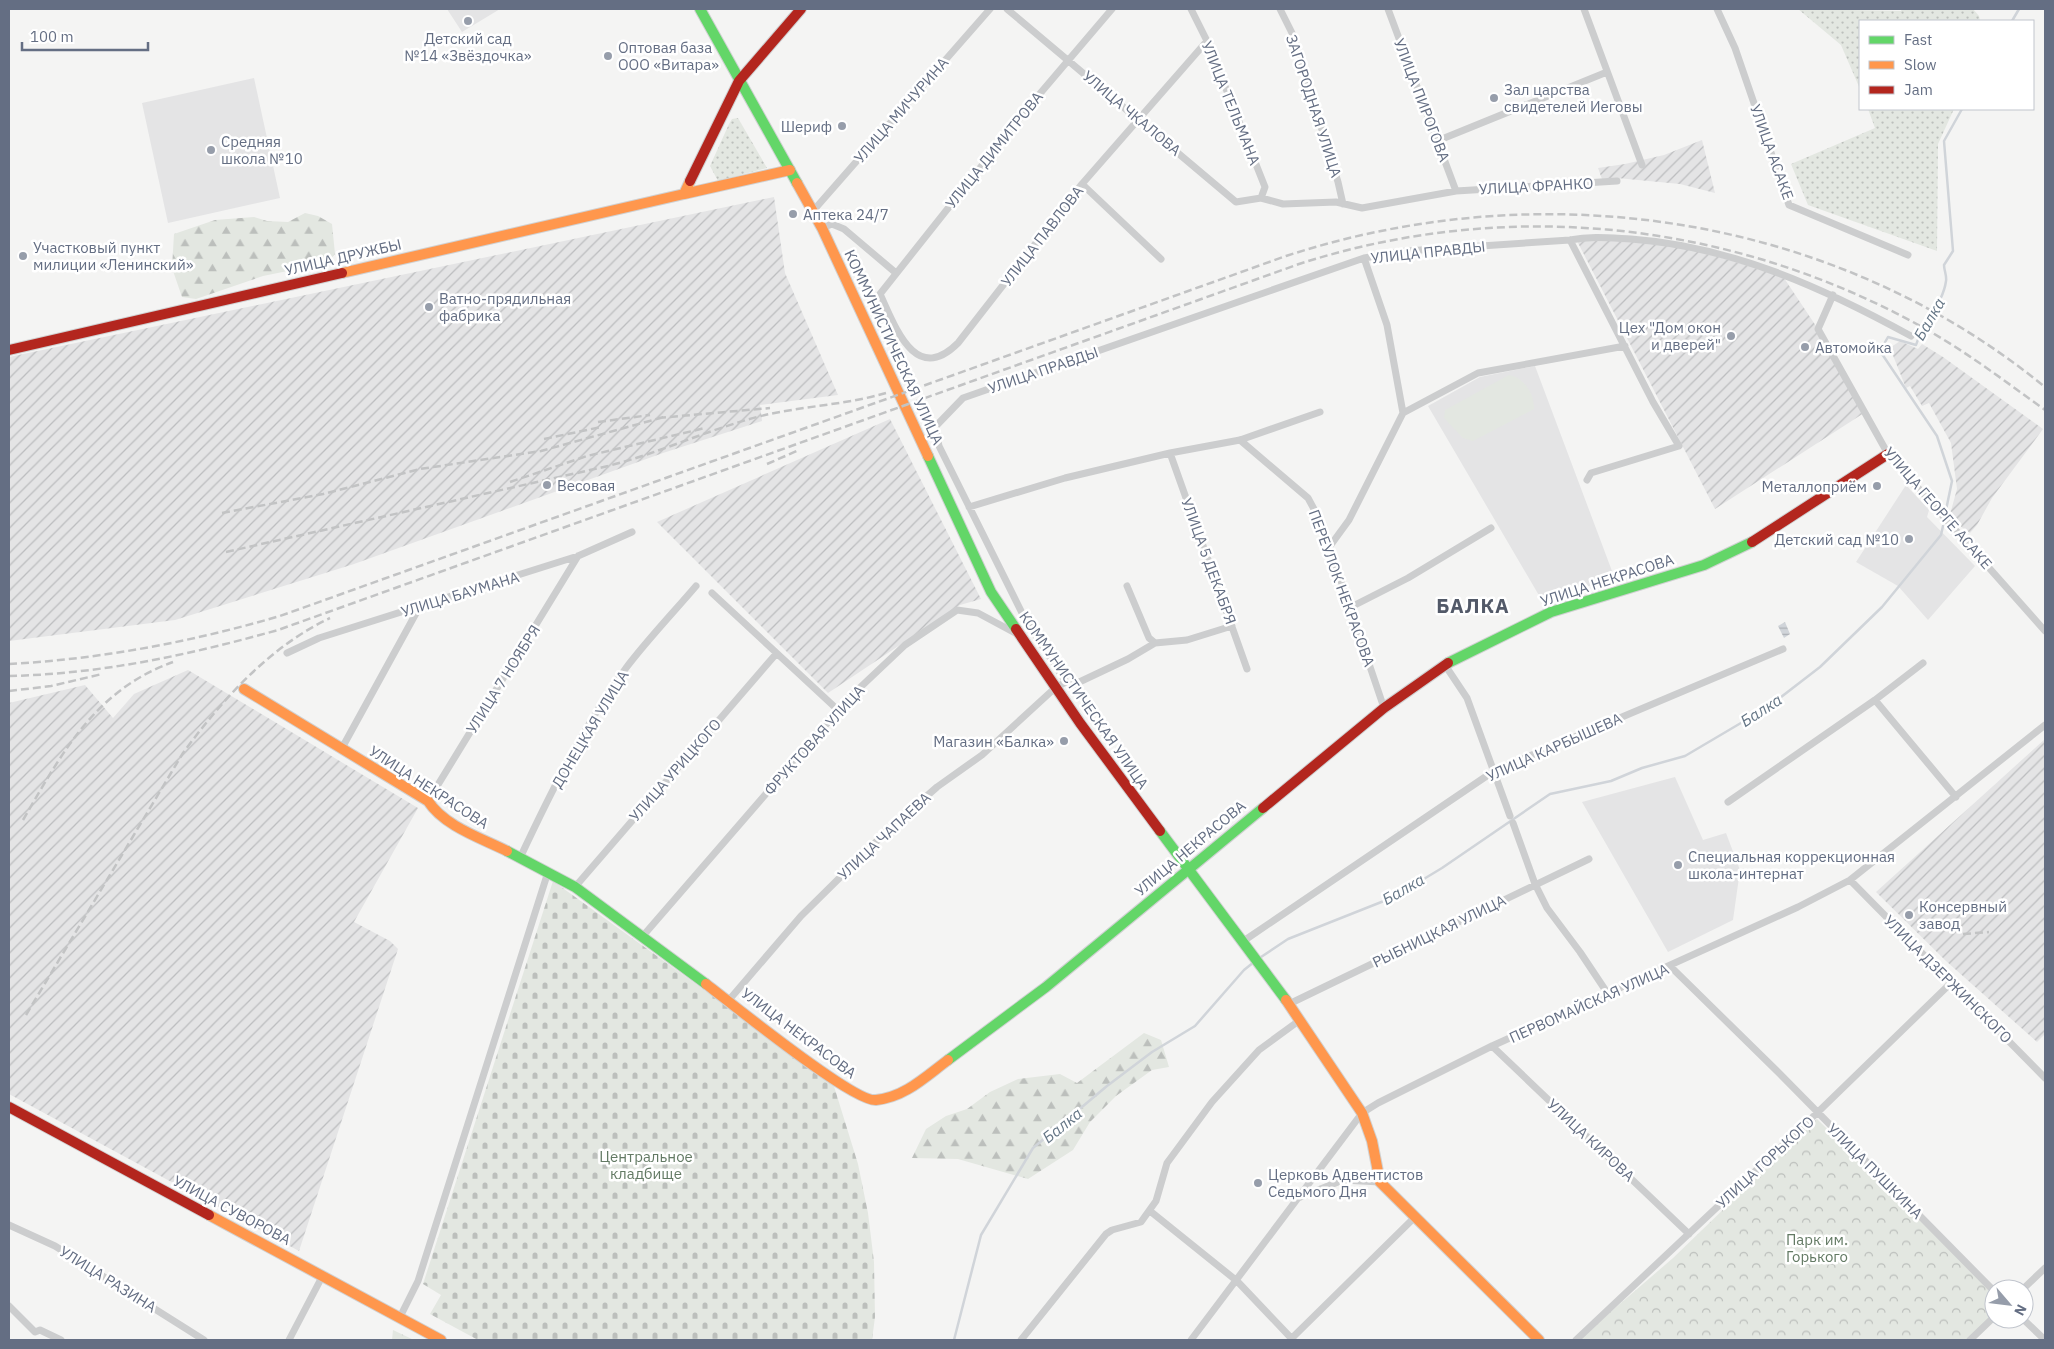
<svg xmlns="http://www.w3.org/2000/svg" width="2054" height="1349" font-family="'IBM Plex Sans',sans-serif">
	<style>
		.built { fill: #e4e4e5 }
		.industrial { fill: url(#industrial-furrows) }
		.grass { fill: url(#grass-dots) }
		.forest { fill: url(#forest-firs) }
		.cemetery { fill: url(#cemetery-stones) }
		.park { fill: url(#park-crowns) }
		.pitch { fill: #e3e7e1 }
		.water { fill: url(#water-rules) }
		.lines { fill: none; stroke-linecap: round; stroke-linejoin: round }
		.stream { stroke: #d0d4d9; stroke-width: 2.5 }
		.fast-casing { stroke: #d0d1d2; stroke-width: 12 }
		.slow-casing { stroke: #d0d1d2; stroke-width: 12 }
		.jam-casing { stroke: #d0d1d2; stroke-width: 12 }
		.street { stroke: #cccdce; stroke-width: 7 }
		.fast { stroke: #63d668; stroke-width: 10 }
		.slow { stroke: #ff974d; stroke-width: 10 }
		.jam { stroke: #b3261e; stroke-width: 10 }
		.rail { stroke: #c2c3c4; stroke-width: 2.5; stroke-dasharray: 8 4; stroke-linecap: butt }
		.poi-dot { fill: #969daa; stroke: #fff; stroke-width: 2 }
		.labels { text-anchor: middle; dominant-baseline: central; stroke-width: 5; stroke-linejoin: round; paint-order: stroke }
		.poi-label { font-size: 15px; fill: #646e83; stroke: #fff; text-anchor: start }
		.street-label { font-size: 15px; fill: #646e83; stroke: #fff }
		.park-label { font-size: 15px; fill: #637a64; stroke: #fff }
		.water-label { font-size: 16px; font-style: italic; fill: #657686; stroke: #fff }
		.district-label { font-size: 20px; font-weight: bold; letter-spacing: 1px; fill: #525968; stroke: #fff }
	</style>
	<defs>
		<pattern id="industrial-furrows" width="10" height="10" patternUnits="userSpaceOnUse" patternTransform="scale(1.25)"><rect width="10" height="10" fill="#e4e4e5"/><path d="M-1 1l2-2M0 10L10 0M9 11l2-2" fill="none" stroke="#bcbdbf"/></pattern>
		<pattern id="grass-dots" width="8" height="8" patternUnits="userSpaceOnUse" patternTransform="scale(1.25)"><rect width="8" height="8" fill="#e3e7e1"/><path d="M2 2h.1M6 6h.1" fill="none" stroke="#bcbfbc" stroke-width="1.8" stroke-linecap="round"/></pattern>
		<pattern id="forest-firs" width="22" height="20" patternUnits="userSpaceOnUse" patternTransform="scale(1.25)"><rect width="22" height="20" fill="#e3e7e1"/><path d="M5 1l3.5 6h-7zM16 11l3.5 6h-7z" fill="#bcbfbc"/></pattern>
		<pattern id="cemetery-stones" width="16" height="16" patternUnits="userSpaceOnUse" patternTransform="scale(1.25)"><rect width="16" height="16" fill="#e3e7e1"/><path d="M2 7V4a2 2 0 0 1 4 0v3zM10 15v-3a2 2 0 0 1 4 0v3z" fill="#bcbfbc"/></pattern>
		<pattern id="park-crowns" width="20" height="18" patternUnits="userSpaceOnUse" patternTransform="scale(1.25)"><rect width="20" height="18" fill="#e3e7e1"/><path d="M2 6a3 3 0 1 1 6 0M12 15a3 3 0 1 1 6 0" fill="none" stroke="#bcbfbc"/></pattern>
		<pattern id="water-rules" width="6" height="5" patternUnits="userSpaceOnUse" patternTransform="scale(1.25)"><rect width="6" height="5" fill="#d0d4d9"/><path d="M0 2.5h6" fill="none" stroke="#acb0b5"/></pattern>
	</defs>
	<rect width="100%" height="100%" fill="#f4f4f3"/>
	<path class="built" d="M447,9H500L462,32Z
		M254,78L280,198L168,223L142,103Z
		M1535,366L1612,571L1597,583L1544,604L1428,406L1480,377Z
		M1906,485L1929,510L1927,517L1975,566L1928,620L1898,586L1856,562Z
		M1675,777L1703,840L1726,833L1740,870L1733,920L1668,952L1582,802Z"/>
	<path class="industrial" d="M1702,140L1715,193L1680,184L1617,178L1602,179L1598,168L1625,164L1664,155Z
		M774,197L785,273L838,395L760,405L762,421L663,453L354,564L175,620L9,641V357Z
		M1576,239L1665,242L1782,275L1818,329L1864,413L1715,509Z
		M1900,341L1918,349L1922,344L1943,357L2043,429L1992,498L1977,525L1970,533L1949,518L1957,489L1951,443L1929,403L1922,406L1910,386L1906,388L1890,348Z
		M890,419L981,599L960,605L828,693L657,522Z
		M188,670L418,808L354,922L390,941L398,949L299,1251L9,1094V703L85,685L113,718L134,694Z
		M2045,739V1034L2037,1042L1946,961L1876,892Z"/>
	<path class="grass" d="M1798,9L1901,11L1902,9H1973L1979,16L1980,21H1860V89L1841,45Z
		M1868,109H1954L1938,144L1937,251L1808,205L1791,164L1875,128Z
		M738,118L767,168L718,181L710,166L729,124L732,119Z"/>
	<path class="forest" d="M305,213L318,216L332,224L335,254L327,263L263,276L196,299L182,297L172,268L174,234L215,220L254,217L267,221L288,222Z
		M1144,1033L1161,1040L1169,1067L1152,1070L1116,1096L1090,1122L1073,1150L1028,1179L958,1159L912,1158L926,1129L946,1116L967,1109L990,1092L1018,1079L1060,1074L1077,1083Z"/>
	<path class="cemetery" d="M553,881L833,1083L858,1164L868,1213L874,1262L875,1317L872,1340H478L430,1314L441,1295L423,1284Z"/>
	<path class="park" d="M1817,1119L1994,1291V1317L1970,1340H1578L1673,1258Z
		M393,1330L414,1340H392Z"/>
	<path class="pitch" d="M1509,375C1524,378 1534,393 1534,409L1473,441L1463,438L1444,418L1445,410Z"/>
	<path class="water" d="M1785,622L1790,634L1784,638L1778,626Z"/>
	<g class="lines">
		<path class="stream" d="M2012,21L2019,9
			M1946,510L1952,481L1937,436L1880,351L1888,337L1916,345C1923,322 1943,304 1946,281C1947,276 1944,270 1944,265L1953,251L1944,141L1962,109
			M1258,959L1288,939L1394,897L1442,868L1550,794L1611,781L1642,768L1685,756L1768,707L1820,667L1882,607L1941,535L1943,526
			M954,1340L981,1235L1033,1148L1107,1086L1152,1052L1195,1026L1244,970L1254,962"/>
		<defs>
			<path id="fast" d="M700,9L797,183
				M928,456L991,592L1016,629
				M1448,663L1551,612L1704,565L1752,542
				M1160,831L1286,1000
				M507,851L575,887L706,984
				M948,1060L1046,987L1263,808"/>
			<path id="slow" d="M797,183L822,228L928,456
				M684,194L790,170
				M342,273L684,194L690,181
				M244,689L428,801C444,826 481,838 507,851
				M706,984C731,1003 854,1103 876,1100C905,1097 925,1077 948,1060
				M1286,1000L1362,1113L1372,1141L1380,1182L1539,1340
				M209,1215L441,1340"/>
			<path id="jam" d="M690,181L739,81L801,9
				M9,350L342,273
				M1752,542L1888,454
				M1016,629L1080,723L1160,831
				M1263,808L1384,708L1448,663
				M9,1107L209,1215"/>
		</defs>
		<use href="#fast" class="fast-casing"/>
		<use href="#slow" class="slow-casing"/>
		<use href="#jam" class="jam-casing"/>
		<path class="street" d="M1007,9L1236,202L1261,198
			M1112,9L1026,110L880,294C895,326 915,386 958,343L1082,184L1207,41
			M1191,9L1207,41L1265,187L1261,198
			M1280,9L1292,33L1338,182L1343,204
			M1388,9L1456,191
			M1584,9L1642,165
			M1717,9L1735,48L1789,205L1908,255
			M1437,141L1607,72
			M1082,184L1161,259
			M1261,198L1283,204L1336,202L1362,208L1456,191L1617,181
			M813,211L990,9
			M822,228L832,224L844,229L896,273
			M1570,240L1653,402L1679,446L1591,473L1587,480
			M1833,295L1818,329L1888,454L2045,631
			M1403,413L1478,373L1625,346
			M1240,440L1308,498L1321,522L1384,708
			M1170,453L1247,669
			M969,507L1065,478L1170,453L1240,440L1320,412
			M1330,546L1349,520L1403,413L1387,325L1364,258
			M1127,586L1149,638L1155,643L1187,640L1232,626
			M712,593L839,711
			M1351,607L1408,578L1491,528
			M287,653L319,638L578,556L632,532
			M1445,665L1467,698L1510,816
			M1066,682L1073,685L1128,659L1155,643
			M1875,700L1956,797
			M342,748L420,606
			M428,801L578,556
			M1728,802L1875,700L1923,663
			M1513,823L1535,884L1547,908L1580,952L1608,994
			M520,858C550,794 584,725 626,668C648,639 673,613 696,586
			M1850,880L2045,1078
			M575,887L776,654
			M642,937L849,698L905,645L957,610L978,613L1017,634
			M1242,942L1494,771L1783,649
			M1671,967L1779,1073L1994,1291
			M729,1000L801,916L887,831L937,787L982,755L1055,688L1066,682L1024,617L939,446L935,427L963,398L1364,258L1406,251L1570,240C1591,236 1610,238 1631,239C1731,246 1824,288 1911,336
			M1289,1004L1589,859
			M1492,1046L1689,1234
			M1298,1198L1343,1180L1380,1182
			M1150,1211L1237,1281L1293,1340
			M9,1225L55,1246L204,1340
			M2023,1289L2045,1268
			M9,1306L35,1332L40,1330L61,1340
			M400,1317L418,1281L548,872
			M2023,1319L2045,1340
			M1291,1339L1415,1217
			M289,1340L323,1275
			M1021,1340L1106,1234L1112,1230L1141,1222L1156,1201L1167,1163L1212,1102L1259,1050L1300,1020
			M1191,1340L1362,1113L1378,1103L1492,1046L1798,907L1850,880L2045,725
			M1576,1340L1817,1113L1952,982
			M1970,1340L1994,1317"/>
		<use href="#fast" class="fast"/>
		<use href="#slow" class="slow"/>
		<use href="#jam" class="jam"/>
		<path class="rail" d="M658,418L770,408
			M598,422L650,415
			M544,439L601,427
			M767,464L799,450
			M510,482L587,456L705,428
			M222,513L323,494L420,469L541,451L664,417
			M226,552L608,466C660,453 709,429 761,416C802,406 845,405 886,393
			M9,664C101,659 191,642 280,616L1286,256C1543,172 1833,214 2045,387
			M9,676C101,674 189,655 278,630L1299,264C1504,198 1723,220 1913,322C1960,347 2002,379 2045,410
			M9,691L51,686L102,674
			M23,820C62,753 95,690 173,662
			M1963,934L1989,932
			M26,1015L183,753C222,700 269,647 330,618"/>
	</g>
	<g class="poi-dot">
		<circle cx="468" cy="21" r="5"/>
		<circle cx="608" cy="56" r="5"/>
		<circle cx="1494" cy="98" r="5"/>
		<circle cx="842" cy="126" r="5"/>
		<circle cx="211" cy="150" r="5"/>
		<circle cx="793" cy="214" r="5"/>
		<circle cx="23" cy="256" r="5"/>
		<circle cx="429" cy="307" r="5"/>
		<circle cx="1731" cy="336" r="5"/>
		<circle cx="1805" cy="347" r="5"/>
		<circle cx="547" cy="485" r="5"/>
		<circle cx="1877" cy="486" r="5"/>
		<circle cx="1909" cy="539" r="5"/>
		<circle cx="1064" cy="741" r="5"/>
		<circle cx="1678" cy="865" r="5"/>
		<circle cx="1909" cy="915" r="5"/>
		<circle cx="1258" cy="1183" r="5"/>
	</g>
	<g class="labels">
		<g class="poi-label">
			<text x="468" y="38" text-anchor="middle">Детский сад<tspan x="468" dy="17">№14 «Звёздочка»</tspan></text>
			<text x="618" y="47">Оптовая база<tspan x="618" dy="17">ООО «Витара»</tspan></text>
			<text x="1504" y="89">Зал царства<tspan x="1504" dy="17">свидетелей Иеговы</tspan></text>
			<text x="832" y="126" text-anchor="end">Шериф</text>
			<text x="221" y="141">Средняя<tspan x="221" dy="17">школа №10</tspan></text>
			<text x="803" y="214">Аптека 24/7</text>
			<text x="33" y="247">Участковый пункт<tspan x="33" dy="17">милиции «Ленинский»</tspan></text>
			<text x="439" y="298">Ватно-прядильная<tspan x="439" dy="17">фабрика</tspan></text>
			<text x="1721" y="327" text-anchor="end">Цех "Дом окон<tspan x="1721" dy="17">и дверей"</tspan></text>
			<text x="1815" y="347">Автомойка</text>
			<text x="557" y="485">Весовая</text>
			<text x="1867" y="486" text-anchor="end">Металлоприём</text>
			<text x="1899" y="539" text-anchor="end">Детский сад №10</text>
			<text x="1054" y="741" text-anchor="end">Магазин «Балка»</text>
			<text x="1688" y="856">Специальная коррекционная<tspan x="1688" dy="17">школа-интернат</tspan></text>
			<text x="1919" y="906">Консервный<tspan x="1919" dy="17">завод</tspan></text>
			<text x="1268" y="1174">Церковь Адвентистов<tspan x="1268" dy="17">Седьмого Дня</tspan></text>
		</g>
		<g class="street-label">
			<text transform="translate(1422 100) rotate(69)">УЛИЦА ПИРОГОВА</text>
			<text transform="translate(1231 103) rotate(68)">УЛИЦА ТЕЛЬМАНА</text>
			<text transform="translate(1314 106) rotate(72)">ЗАГОРОДНАЯ УЛИЦА</text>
			<text transform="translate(901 110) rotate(-49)">УЛИЦА МИЧУРИНА</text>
			<text transform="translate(1132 113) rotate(40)">УЛИЦА ЧКАЛОВА</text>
			<text transform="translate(994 150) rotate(-51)">УЛИЦА ДИМИТРОВА</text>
			<text transform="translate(1772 152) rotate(70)">УЛИЦА АСАКЕ</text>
			<text transform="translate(1536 186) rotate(-3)">УЛИЦА ФРАНКО</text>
			<text transform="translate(1042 236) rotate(-52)">УЛИЦА ПАВЛОВА</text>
			<text transform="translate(1428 252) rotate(-6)">УЛИЦА ПРАВДЫ</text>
			<text transform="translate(343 257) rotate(-13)">УЛИЦА ДРУЖБЫ</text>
			<text transform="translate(894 347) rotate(65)">КОММУНИСТИЧЕСКАЯ УЛИЦА</text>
			<text transform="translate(1043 370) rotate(-19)">УЛИЦА ПРАВДЫ</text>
			<text transform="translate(1938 508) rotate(49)">УЛИЦА ГЕОРГЕ АСАКЕ</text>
			<text transform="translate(1209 561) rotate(70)">УЛИЦА 5 ДЕКАБРЯ</text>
			<text transform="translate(1607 580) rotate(-18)">УЛИЦА НЕКРАСОВА</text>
			<text transform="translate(1342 588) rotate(70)">ПЕРЕУЛОК НЕКРАСОВА</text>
			<text transform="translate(460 594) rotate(-17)">УЛИЦА БАУМАНА</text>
			<text transform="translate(503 679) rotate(-58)">УЛИЦА 7 НОЯБРЯ</text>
			<text transform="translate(1084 700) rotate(55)">КОММУНИСТИЧЕСКАЯ УЛИЦА</text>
			<text transform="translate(590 729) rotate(-59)">ДОНЕЦКАЯ УЛИЦА</text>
			<text transform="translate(814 740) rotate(-48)">ФРУКТОВАЯ УЛИЦА</text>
			<text transform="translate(1554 747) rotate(-24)">УЛИЦА КАРБЫШЕВА</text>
			<text transform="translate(675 770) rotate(-49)">УЛИЦА УРИЦКОГО</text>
			<text transform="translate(429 787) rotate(33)">УЛИЦА НЕКРАСОВА</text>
			<text transform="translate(884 836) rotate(-43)">УЛИЦА ЧАПАЕВА</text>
			<text transform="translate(1190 848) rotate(-40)">УЛИЦА НЕКРАСОВА</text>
			<text transform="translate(1439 931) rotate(-26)">РЫБНИЦКАЯ УЛИЦА</text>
			<text transform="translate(1948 979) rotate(45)">УЛИЦА ДЗЕРЖИНСКОГО</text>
			<text transform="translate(1589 1003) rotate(-24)">ПЕРВОМАЙСКАЯ УЛИЦА</text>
			<text transform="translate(799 1033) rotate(37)">УЛИЦА НЕКРАСОВА</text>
			<text transform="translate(1591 1140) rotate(43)">УЛИЦА КИРОВА</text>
			<text transform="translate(1765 1162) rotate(-43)">УЛИЦА ГОРЬКОГО</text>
			<text transform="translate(1875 1171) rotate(45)">УЛИЦА ПУШКИНА</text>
			<text transform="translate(232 1210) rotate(28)">УЛИЦА СУВОРОВА</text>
			<text transform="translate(108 1279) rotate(32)">УЛИЦА РАЗИНА</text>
		</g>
		<g class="park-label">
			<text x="646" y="1156">Центральное<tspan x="646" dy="17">кладбище</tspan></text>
			<text x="1817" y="1239">Парк им.<tspan x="1817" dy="17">Горького</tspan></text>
		</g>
		<g class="water-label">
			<text transform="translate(1929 319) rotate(-60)">Балка</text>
			<text transform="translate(1761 710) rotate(-33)">Балка</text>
			<text transform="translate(1403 889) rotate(-30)">Балка</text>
			<text transform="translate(1062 1125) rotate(-39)">Балка</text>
		</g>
		<g class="district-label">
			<text x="1473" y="605">БАЛКА</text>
		</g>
	</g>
	<rect width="2054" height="1349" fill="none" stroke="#646e83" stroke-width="20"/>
	<rect x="1859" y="20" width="175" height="90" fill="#ffffff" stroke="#c1c5cd"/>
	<rect x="1869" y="36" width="25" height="8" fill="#63d668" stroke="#c1c5cd"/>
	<text x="1904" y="45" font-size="15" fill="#646e83">Fast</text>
	<rect x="1869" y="61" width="25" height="8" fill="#ff974d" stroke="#c1c5cd"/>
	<text x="1904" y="70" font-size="15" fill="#646e83">Slow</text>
	<rect x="1869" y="86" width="25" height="8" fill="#b3261e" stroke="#c1c5cd"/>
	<text x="1904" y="95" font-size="15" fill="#646e83">Jam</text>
	<g transform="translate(2009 1304) rotate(118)"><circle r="24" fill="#ffffff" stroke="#c1c5cd"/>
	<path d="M0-4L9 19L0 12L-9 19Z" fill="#969daa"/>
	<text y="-8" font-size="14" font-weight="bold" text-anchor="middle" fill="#646e83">N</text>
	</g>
	<path d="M22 42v8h126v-8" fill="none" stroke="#646e83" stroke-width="2.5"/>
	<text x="30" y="42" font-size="15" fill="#646e83" stroke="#ffffff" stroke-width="4" paint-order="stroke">100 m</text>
</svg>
